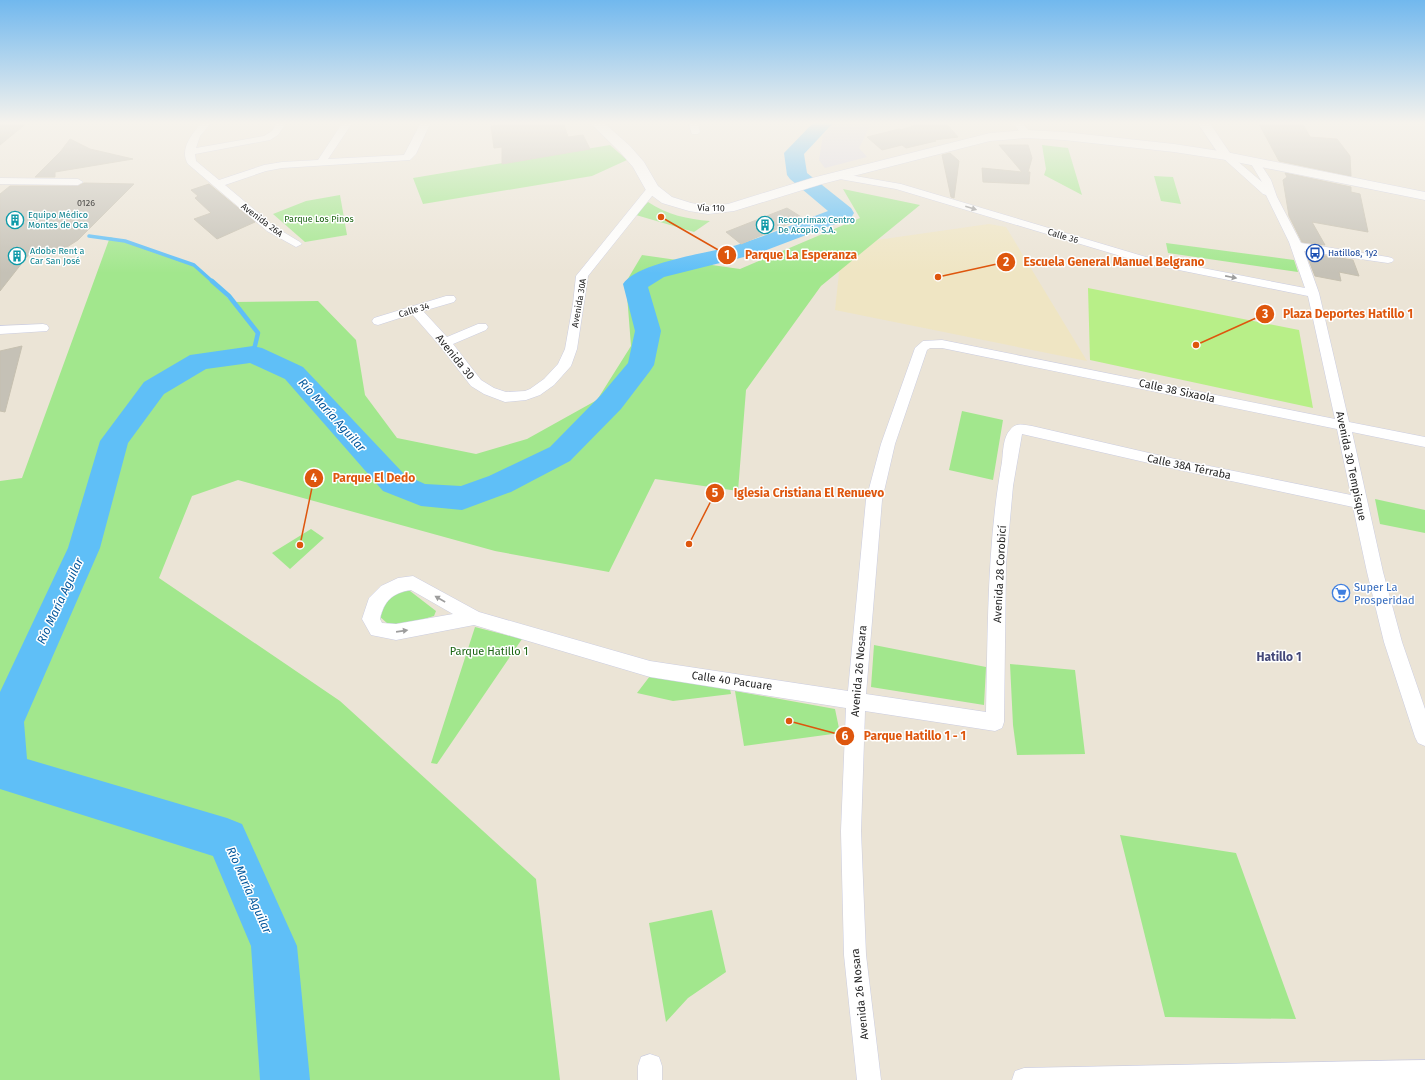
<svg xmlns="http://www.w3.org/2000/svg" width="1425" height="1080" font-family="'Fira Sans',sans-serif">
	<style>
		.industrial { fill: #dcd8e2 }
		.education { fill: #efe5c3 }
		.green { fill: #a2e78d }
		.pitch { fill: #b8ef88 }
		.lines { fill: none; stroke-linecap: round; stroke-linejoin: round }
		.stream-far1 { stroke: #5fbff7; stroke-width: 3.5 }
		.stream { stroke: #5fbff7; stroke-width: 4.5 }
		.river { fill: #5fbff7; fill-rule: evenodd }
		.building { fill: #c5c1b6; stroke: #c6c0b0 }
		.minor-casing { stroke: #cbcde1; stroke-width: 1 }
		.tertiary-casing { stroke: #cbcde1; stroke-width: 1 }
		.secondary-casing { stroke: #cbcde1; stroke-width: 1 }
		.minor { fill: #fff; fill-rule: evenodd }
		.tertiary { fill: #fff; fill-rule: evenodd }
		.secondary { fill: #fff; fill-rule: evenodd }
		.oneway { fill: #9d9d9d }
		.labels { text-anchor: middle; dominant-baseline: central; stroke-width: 3; stroke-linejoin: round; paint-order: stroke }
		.number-label { font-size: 9px; fill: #4e4d4a }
		.far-street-label { font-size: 9px; fill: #262626; stroke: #fff }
		.far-culture-label { font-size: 9px; fill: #0d838f; stroke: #fff; text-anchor: start }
		.far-park-label { font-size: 9px; fill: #1c6613; stroke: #fff }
		.far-transit-label { font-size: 9px; fill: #164399; stroke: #fff; text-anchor: start }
		.street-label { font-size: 11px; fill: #262626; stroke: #fff }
		.shop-label { font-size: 11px; fill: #366cbe; stroke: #fff; text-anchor: start }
		.park-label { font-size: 11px; fill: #1c6613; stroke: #fff }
		.water-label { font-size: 12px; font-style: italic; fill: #04589d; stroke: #fff }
		.neighbourhood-label { font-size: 12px; font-weight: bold; fill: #444879; stroke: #fff }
		.leader { fill: none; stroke: #de560d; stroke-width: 1.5 }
		.callout-dot { fill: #de560d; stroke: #fff; stroke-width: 1.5 }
		.mark-label { font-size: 12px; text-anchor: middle; font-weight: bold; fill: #fff }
		.callout-label { font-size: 12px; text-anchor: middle; font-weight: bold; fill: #de560d; stroke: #fff; stroke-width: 3; stroke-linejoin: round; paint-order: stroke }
	</style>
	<rect width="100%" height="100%" fill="#ebe4d6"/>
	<path class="industrial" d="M834,122H872L859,148L867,157L825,168L819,160L823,135Z"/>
	<path class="education" d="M989,224L1006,227L1087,361L835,310L842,245Z"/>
	<path class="green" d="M610,145L627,160L592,176L423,204L413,178Z
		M1042,145L1068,148L1082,195L1044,175L1046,169Z
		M1154,176L1173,177L1181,204L1161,201Z
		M843,189L920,205L821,286L746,390L738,491L655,479L609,572L495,551L238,480L192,496L159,578L340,701L536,879L560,1080H0V481L22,478L110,237L193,265L232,302L318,301L356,340L365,395L397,438L476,454L527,439L597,400L631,346L626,282L642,255L740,269L860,218Z
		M340,195L347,235L305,242L273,214L306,201Z
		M648,202C668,215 687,219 710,221L694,232L636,215Z
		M1166,243L1294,260L1298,272L1168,253Z
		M962,411L1003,420L993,480L949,470Z
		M1375,499L1425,510V533L1380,524Z
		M311,529L324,538L290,569L272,553Z
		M401,591H410L436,611L434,616L403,625L388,624L378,615L381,604Z
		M475,627L522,639L437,764L431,763Z
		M874,645L986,667L984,705L871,687Z
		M1010,664L1075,670L1085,754L1017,755L1013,725Z
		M650,676L730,689L731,694L673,701L637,693Z
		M735,691L835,709L840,733L744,746Z
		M1120,835L1236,853L1296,1019L1165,1017Z
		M712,910L726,972L688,998L666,1022L649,923Z"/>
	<path class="pitch" d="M1088,288L1299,330L1313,408L1090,360Z"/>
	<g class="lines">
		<path class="stream-far1" d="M89,236L125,241L194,265L213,282"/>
		<path class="stream" d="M212,281L229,296L258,333L253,354"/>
		<path class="river" d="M814,122H834L804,154L807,173L851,208L854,213L851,218L756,254L664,277L648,287L661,331L654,365L650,371L621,409L570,461L511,492L462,510L421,506L383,491L285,379L250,363L206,369L164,394L128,443L100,548L24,722L27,759L227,818L242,824L297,946L310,1080H260L251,946L213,856L0,789V692L68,548L100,441L144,382L190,355L253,346L262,348L303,367L405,475L425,484L461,486L489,476L550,447L601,395L628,363L635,331L623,284C639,261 712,253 740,244C769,235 799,222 828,211L790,179L787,175L784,153Z"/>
	</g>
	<path class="building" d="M0,122H28L0,145Z
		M530,122H563L568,137L583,135L590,149L502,164V147L494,148L491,126Z
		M924,122H945L958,137L934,140L936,141L906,148L902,145L882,150L867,137L899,129L901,130Z
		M1258,122H1302L1310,137L1337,139L1350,156L1351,176L1279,161Z
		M70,139L90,149L133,159L55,172V177H35L61,151Z
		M999,145H1028L1032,158L1028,172H1030L1029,184L983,182L982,168L1022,172Z
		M950,153L959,161L954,198L951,197L942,155Z
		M1285,173L1351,187V192L1360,194L1368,232L1312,222L1325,245L1302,242L1289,216L1283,180L1287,177Z
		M84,183L134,184L78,240L67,247L33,249L0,291V194L10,186H78Z
		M209,184L255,222L217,239L194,219L211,213L195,198L198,196L191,190Z
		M787,208L803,218L741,244L726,232Z
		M1306,253L1353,260L1359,276L1339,272L1341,281L1315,276Z
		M22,346L5,412L0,411V351Z"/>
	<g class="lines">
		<defs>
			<path id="minor" d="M202,122H212L200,136L196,148L264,136L272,131L277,122H287L278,135L270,140L195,154L196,161L219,180L264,165L282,162L318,160L343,122H353L328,159L404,155L421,122H431L416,154L410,160L282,168L266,171L225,185L275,227L300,242L302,244L296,247L267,231L188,164C179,149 192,134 202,122Z
				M688,122H698L700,132L698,134H692Z
				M1012,122H1022L1031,134L1029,136H1023Z
				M1226,153L1229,154L1262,182L1250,162L1255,159L1258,160L1271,180L1277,197L1301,243L1388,257L1392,258L1394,260L1392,262L1388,263L1304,251L1319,293L1349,422L1425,437V447L1352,432L1383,572L1402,642L1425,709V746L1418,743L1415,737L1384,642L1367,572L1353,507L1175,469L1022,434L1013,486L1006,564L1004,722L1002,728L995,731L865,711L861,831L866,955L881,1080H857L844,955L841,831L846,708L650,677L474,625L396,640L371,635L362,619L369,598L381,586L398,578L413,576L479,612L650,661L848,691L866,500L881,444L915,348L923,341L942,340L1335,419L1308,296L1144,263L896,189L834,178L833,176L834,174L838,173L901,184L1146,257L1305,288L1289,242L1266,195L1263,194L1223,158L1221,156ZM930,348H942L1337,429L1351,495L1175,459L1032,426C1023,425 1016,422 1010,430C1003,437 1003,453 1002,462C987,544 988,629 986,712L866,694L882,500L895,444L927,350ZM411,590L453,614L396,624L382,623L380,619C384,601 392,593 411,590Z
				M0,178L78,179L83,182L78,185L0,184Z
				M652,186L656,187L657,189L656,191L588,276L577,349L571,366L554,385L540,395L526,400L505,402L484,394L471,386L440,346L412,314L378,325L374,324L372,321L374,318L446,296H454L456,299L454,302L423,311L447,337L478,324H486L488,327L486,330L453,344L481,380L494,388L506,392L525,391L530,389L544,379L558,364L565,349L573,304L576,276L648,187Z
				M43,324L47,325L49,328L47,331L0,334V326Z
				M650,1054L659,1057L662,1066V1080H638V1066L641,1057Z
				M1425,1060V1080H1012L1015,1071L1024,1068Z"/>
			<path id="tertiary" d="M1197,122H1209L1232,156L1230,159H1222Z"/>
			<path id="secondary" d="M589,122H603L630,146L644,162L658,186L672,197L691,203L708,206L728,204L812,178L990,133L1026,130L1064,132L1174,144L1226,152L1425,192V200L1226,160L1174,152L1064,140L1026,138L990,141L822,184L734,211L708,214L689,211L662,203L647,192L633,167L620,152Z"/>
		</defs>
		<use href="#minor" class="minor-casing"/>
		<use href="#tertiary" class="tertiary-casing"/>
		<use href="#secondary" class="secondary-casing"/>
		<use href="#minor" class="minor"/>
		<use href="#tertiary" class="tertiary"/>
		<use href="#secondary" class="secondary"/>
	</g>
	<defs><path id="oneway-solid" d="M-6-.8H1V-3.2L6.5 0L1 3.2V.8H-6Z"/></defs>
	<g class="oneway">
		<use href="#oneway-solid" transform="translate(971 208) rotate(17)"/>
		<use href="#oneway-solid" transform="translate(1231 277) rotate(11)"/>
		<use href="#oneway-solid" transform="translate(440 599) rotate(-150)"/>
		<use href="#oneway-solid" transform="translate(402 631) rotate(-8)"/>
	</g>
	<linearGradient id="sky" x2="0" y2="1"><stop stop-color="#71b8ee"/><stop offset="0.45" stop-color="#f6f3ed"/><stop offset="1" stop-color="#f6f3ed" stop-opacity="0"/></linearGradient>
	<rect width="1425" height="273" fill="url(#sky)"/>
	<defs>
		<symbol id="building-ring" viewBox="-11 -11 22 22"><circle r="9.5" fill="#fff" stroke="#0f9aa8" stroke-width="1.5"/><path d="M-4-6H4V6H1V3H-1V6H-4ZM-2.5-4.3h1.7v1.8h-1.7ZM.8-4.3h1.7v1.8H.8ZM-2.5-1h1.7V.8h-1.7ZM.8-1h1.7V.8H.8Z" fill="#0f9aa8"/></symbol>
		<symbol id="bus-ring" viewBox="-11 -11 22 22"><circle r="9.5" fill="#fff" stroke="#1a4fb4" stroke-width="1.5"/><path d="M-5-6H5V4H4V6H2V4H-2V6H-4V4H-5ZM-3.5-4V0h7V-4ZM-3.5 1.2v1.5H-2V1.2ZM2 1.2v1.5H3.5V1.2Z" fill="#1a4fb4"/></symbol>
		<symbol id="supermarket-ring" viewBox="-11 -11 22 22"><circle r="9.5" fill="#fff" stroke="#3f7fe0" stroke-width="1.5"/><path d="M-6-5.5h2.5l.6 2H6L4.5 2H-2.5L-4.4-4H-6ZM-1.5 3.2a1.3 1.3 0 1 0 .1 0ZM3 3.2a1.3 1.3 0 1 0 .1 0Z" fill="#3f7fe0"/></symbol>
	</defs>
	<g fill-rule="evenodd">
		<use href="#building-ring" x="5" y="210" width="20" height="20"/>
		<use href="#building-ring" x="755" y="215" width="20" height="20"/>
		<use href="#bus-ring" x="1305" y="243" width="20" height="20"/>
		<use href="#building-ring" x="7" y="246" width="20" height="20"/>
		<use href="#supermarket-ring" x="1331" y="583" width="20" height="20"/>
	</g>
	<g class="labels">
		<g class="number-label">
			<text x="86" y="203">0126</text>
		</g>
		<g class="far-street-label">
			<text transform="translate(711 208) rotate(1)">Vía 110</text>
			<text transform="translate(262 220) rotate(37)">Avenida 26A</text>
			<text transform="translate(1063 236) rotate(17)">Calle 36</text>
			<text transform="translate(579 303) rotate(-80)">Avenida 30A</text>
			<text transform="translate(414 310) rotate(-17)">Calle 34</text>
		</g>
		<g class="far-culture-label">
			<text x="28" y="215">Equipo Médico<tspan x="28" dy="10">Montes de Oca</tspan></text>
			<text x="778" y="220">Recoprimax Centro<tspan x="778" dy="10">De Acopio S.A.</tspan></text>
			<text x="30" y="251">Adobe Rent a<tspan x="30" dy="10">Car San José</tspan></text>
		</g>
		<g class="far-park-label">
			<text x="319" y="219">Parque Los Pinos</text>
		</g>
		<g class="far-transit-label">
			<text x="1328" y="253">Hatillo8, 1y2</text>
		</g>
		<g class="street-label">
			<text transform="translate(455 357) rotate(51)">Avenida 30</text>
			<text transform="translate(1177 391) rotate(12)">Calle 38 Sixaola</text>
			<text transform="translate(1351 466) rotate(78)">Avenida 30 Tempisque</text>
			<text transform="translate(1189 467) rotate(12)">Calle 38A Térraba</text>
			<text transform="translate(1000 574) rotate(-87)">Avenida 28 Corobicí</text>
			<text transform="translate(859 671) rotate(-85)">Avenida 26 Nosara</text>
			<text transform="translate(732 681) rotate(8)">Calle 40 Pacuare</text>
			<text transform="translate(860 994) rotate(-96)">Avenida 26 Nosara</text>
		</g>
		<g class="shop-label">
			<text x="1354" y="587">Super La<tspan x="1354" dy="13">Prosperidad</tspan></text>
		</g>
		<g class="park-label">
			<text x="489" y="651">Parque Hatillo 1</text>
		</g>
		<g class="water-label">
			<text transform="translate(332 415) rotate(48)">Río María Aguilar</text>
			<text transform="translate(60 601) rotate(-65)">Río María Aguilar</text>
			<text transform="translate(249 890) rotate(66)">Río María Aguilar</text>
		</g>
		<g class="neighbourhood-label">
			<text x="1279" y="657">Hatillo 1</text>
		</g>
	</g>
	<path class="leader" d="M661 217L727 255M938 277L1006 262M1196 345L1265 314M300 545L314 478M689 544L715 493M789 721L845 736"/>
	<g class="callout-dot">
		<circle cx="661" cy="217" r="4"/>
		<circle cx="938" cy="277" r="4"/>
		<circle cx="1196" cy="345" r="4"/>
		<circle cx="300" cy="545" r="4"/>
		<circle cx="689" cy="544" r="4"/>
		<circle cx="789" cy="721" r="4"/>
		<circle cx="727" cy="255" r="10"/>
		<circle cx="1006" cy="262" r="10"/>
		<circle cx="1265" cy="314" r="10"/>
		<circle cx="314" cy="478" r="10"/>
		<circle cx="715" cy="493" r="10"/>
		<circle cx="845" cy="736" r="10"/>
	</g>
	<g class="mark-label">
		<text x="727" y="259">1</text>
		<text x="1006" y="266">2</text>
		<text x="1265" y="318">3</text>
		<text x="314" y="482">4</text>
		<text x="715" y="497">5</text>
		<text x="845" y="740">6</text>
	</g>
	<g class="callout-label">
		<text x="801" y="259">Parque La Esperanza</text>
		<text x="1114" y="266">Escuela General Manuel Belgrano</text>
		<text x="1348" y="318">Plaza Deportes Hatillo 1</text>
		<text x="374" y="482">Parque El Dedo</text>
		<text x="809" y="497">Iglesia Cristiana El Renuevo</text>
		<text x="915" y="740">Parque Hatillo 1 - 1</text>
	</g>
</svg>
